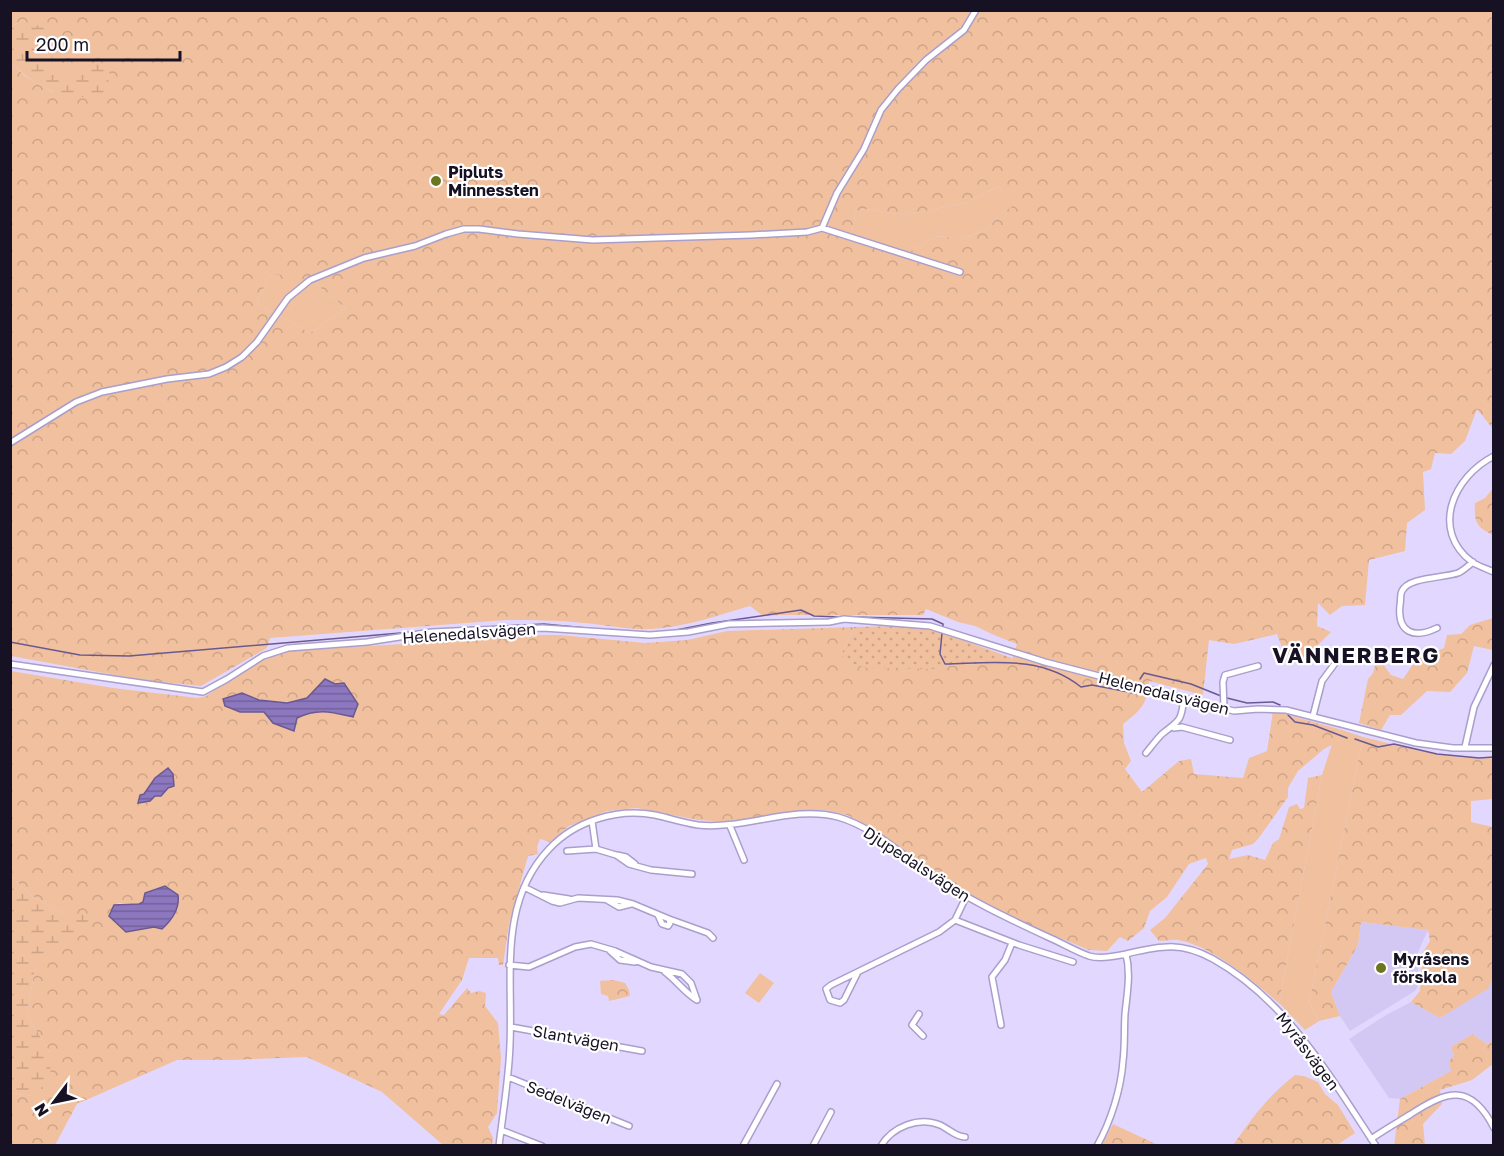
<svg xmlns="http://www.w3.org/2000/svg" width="1504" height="1156" font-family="'Golos Text',sans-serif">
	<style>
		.built { fill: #d3c8f4 }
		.grass { fill: #f1c09e }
		.forest { fill: url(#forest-crowns); fill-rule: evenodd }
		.wetland { fill: url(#wetland-marsh) }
		.garden { fill: url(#garden-dots) }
		.water { fill: url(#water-rules); stroke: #6a5991; stroke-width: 1.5 }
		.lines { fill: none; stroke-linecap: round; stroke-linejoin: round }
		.stream { stroke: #6a5991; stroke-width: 1.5 }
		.minor-casing { stroke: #aa9ecc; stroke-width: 8 }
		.minor { stroke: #fff; stroke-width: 5 }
		.poi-dot { fill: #6b7621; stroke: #fff; stroke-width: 2 }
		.labels { text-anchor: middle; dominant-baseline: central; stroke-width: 4.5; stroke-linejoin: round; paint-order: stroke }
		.poi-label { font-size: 16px; font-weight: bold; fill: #171223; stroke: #fff; text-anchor: start }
		.street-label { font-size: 16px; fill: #171223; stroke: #fff }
		.district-label { font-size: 22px; font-weight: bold; letter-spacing: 1.5px; fill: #171223; stroke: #fff }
	</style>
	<defs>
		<pattern id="forest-crowns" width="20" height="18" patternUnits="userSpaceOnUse" patternTransform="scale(1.5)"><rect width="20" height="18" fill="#f1c09e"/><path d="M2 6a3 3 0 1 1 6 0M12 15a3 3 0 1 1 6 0" fill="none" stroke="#cea488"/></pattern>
		<pattern id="wetland-marsh" width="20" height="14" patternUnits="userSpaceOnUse" patternTransform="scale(1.5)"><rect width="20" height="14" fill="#f1c09e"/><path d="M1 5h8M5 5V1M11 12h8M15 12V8" fill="none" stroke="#cea488"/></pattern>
		<pattern id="garden-dots" width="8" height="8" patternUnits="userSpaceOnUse" patternTransform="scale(1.5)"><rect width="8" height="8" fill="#f1c09e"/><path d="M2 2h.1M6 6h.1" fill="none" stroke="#cea488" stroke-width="1.8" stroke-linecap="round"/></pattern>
		<pattern id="water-rules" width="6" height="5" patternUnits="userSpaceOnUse" patternTransform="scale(1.5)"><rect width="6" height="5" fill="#8d78c0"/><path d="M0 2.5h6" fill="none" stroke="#72619c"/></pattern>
	</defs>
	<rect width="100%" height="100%" fill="#e2d8ff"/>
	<path class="built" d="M1361,922L1428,930L1418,952V985L1415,991L1350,1031L1340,1016L1331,992L1358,945Z
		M1491,981L1493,982V1040L1487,1044L1472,1034L1451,1047L1454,1056L1451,1071L1400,1099L1389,1098L1349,1039L1386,1015L1411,1002L1441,1018Z"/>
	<path class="grass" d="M999,186L1013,207L999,215L988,228L963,239L937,236L909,252L851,236L856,211L865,209L905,215L965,203Z
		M279,274L312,281L346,308L310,333L257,303L269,276Z
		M1339,729L1363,737L1309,1003L1319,1021L1305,1030L1279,1003L1322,775L1332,744L1337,741Z
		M760,973L774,983L759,1003L745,993Z"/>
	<path class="forest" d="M11,11H1493V429L1477,409L1465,441L1451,454L1435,453L1431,469L1423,472L1425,510L1407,523L1405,551L1369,560L1365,605L1342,606L1330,615L1318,603L1317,626L1331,632L1306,657L1284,653L1277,634L1234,644L1209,640L1203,695L1149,681C1148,704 1140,711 1123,724L1124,743L1131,761L1125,769L1142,792L1179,761L1191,759L1194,774L1243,778L1249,758L1267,751L1273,711L1339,729L1337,742L1324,749L1298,771L1288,788V797L1258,839L1253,844L1232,850L1229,859L1248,855L1265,860L1273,843L1279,839L1289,807L1297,804L1300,809L1304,808L1308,778L1322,775L1279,1003C1254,982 1211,945 1178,940C1173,939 1165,941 1159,941L1150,930L1165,918L1208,864L1206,858L1189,864L1167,897L1150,911L1144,928L1128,941L1120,937L1107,951L1089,950L1005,915L934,873L872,828L847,815L825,810L798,811L726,822L698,820L637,808L607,811L569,826L550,842L540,839L537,847L538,854L528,856L509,924L503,965H499L498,958H469L462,980L439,1014L444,1015L467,988L471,993L479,991L486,993L485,1006L498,1023L501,1058L497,1113L488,1127L493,1138L492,1145H443L382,1092L307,1057L232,1060H177L77,1104L55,1145H11V1093L32,1096L49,1052L27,1014L35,968L94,915H66L32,896L11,876V671L113,688L198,698L206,696L257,662L272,655L299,650L420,643L464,635H560L645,643L687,640L727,631L854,627L841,655L938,669L946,666L1011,662L1017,644L994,635L975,626L958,622L926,609L923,615H781L763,616L750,606C719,615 686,627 652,629C629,630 608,625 584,623C558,620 532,620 506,620L270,638L267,648L201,686L142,680L11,656V63L25,76L52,92L84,68L66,79L53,61L49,46L21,21L11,27ZM999,186L1012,207L999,215L988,228L963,239L937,236L909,252L851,236L856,211L865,209L905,215L965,203ZM279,274L286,288L312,281L346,308L310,333L257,303L269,276ZM344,684L358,704L353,717C331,712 318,708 297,718L294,730L273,723L264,712H240L242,693C284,711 305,699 344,684ZM168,769V787L161,796L144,794L155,778ZM157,888L178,908L171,921L127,932L114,922L118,903L139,904L143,902L145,893Z
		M1493,488V535C1476,527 1474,522 1475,503L1485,498Z
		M1493,618V650L1474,646L1467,673L1450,692L1427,691L1401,715H1390L1381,730L1359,723L1368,679L1373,673L1376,663L1383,664L1391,675L1403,679L1416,660L1444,648L1447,635L1461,634L1470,625Z
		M1363,737C1406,747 1449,761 1493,758V799L1471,801V822L1493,827V982L1491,981L1489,988L1440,1018L1411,1002L1420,991L1423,952L1430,941L1428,930L1361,922L1358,945L1331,992L1340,1016L1319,1021L1309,1003Z
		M614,980L625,983L629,990L630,996L609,1001L608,996L601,994L600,981Z
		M1472,1034L1487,1044L1493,1040V1064L1472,1080L1440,1090L1442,1104L1423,1124L1425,1145L1394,1146L1400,1099L1451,1071L1449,1061L1454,1056L1451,1047Z
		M1295,1075L1304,1076L1318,1082L1325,1094L1338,1105L1355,1133L1337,1145H1233C1254,1116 1266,1098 1295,1075Z
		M1113,1124L1158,1145H1102Z"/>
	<path class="wetland" d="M21,21L46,28L53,61L66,78L84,68L108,62L110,77L104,93C96,94 88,97 81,97C54,98 29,80 11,63V27Z
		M11,876L32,896L66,915H95L35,968L27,1014L49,1052L51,1078L32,1096L11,1093Z"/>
	<path class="garden" d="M903,626L938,631L1012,658L1011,662L946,666L938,669L867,668L852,664L841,655L854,627Z"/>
	<path class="water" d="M325,679L335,684L344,683L358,704L353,717C331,712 318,708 297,718L294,731L273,723L264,712H240L225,706L223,699L242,693L259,700L287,703L307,698Z
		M168,768L173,774L174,786L168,788L161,796H155L150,801L138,803L140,795L144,794L155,778Z
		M165,886L178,895C180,909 172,920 162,929L154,927L126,932L109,916L114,905L139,904L143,902L145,893Z"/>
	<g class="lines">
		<path class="stream" d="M854,617L932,619L943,624V628
			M441,629L544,624L607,630
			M671,631L712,623L801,610L814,616L840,617
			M641,632H658
			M942,633L940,654L945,664C993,663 1041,655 1081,687L1092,685L1134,693L1137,691
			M10,642L80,655L129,656L424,631
			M1140,679L1144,673L1191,684L1221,696
			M1227,698L1247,703L1273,702L1280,705
			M1288,715L1295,722L1313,725L1347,738
			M1355,739L1378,747L1394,744L1437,754L1479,758L1494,757"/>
		<defs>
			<path id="minor" d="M822,228L837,193L864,149L881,110L898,89L926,60L964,30L976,10
				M10,443L76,402L102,392L167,379L209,374L226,367L242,357L257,342L288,298L310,280L364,258L415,246L446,234L464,229H479L518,234L593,240L751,235L807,232L822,228L960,272
				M1494,456C1453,477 1430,530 1472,562C1478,566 1487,569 1494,572
				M1437,628C1414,639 1397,633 1400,605C1401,601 1400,594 1402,591C1408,577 1444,578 1458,573C1463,571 1468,566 1473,562
				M10,664L203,692L227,679L263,656L288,648L367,642L432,632L475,630L543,628L650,635L688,632L729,624L829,622L844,619L930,626L1045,662L1234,711L1258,709L1286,710L1416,743L1453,748H1494
				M1224,708L1223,682L1225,675L1258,666
				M1313,716L1322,681L1336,662
				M1174,728L1182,727L1230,740
				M1465,747L1474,707L1494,665
				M1146,753C1151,747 1156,740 1162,734C1179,720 1181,723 1184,698
				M592,821L596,849
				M730,826L744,860
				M567,851L596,849L616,855L629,864L651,870L692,874
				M617,855L626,857L635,864
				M524,887L552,901L560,903L578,898L617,900L633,904L669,919L670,923L668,926L662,924L658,915
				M543,895L569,899
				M607,900L619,907L631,904
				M669,919L708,933L713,938
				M955,920L1019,945L1073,962
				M609,950L620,960L635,962
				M509,965L529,967L575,947L591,944L615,951L651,967L682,974L691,983L697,1000
				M665,972C677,981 685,993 697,1000
				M858,972L844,1000L840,1003L830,1000L826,989L831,985L939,932L955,920L966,897
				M919,1014L912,1025L923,1036
				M1001,1025L992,977L1005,960L1012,943
				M511,1027L642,1051
				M508,1077L629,1126
				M501,1130L542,1146
				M1371,1139C1384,1130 1398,1122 1411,1114C1448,1090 1471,1083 1494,1128
				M499,1146C503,1112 509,1078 510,1044C513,976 498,903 549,849C575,821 617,808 655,815C669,818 684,823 698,825C745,830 792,805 838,817C873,827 901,854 930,874C967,899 1007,918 1048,937C1062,943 1075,951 1089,956C1099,959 1111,957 1121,955C1158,947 1178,940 1213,959C1288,1001 1330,1077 1376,1146
				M743,1146L777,1084
				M813,1146L831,1112
				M881,1146C892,1127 919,1116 940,1125C949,1129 956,1137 965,1137
				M1097,1146C1111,1121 1121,1089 1123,1061C1125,1046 1124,1030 1125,1014C1127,994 1131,974 1126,954"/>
		</defs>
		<use href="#minor" class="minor-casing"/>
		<use href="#minor" class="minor"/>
	</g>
	<g class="poi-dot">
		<circle cx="436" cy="181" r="6"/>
		<circle cx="1381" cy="968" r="6"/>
	</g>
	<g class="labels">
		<g class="poi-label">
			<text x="448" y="172">Pipluts<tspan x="448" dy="18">Minnessten</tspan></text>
			<text x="1393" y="959">Myråsens<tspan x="1393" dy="18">förskola</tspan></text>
		</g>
		<g class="street-label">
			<text transform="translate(469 633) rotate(-4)">Helenedalsvägen</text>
			<text transform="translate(1164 693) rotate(14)">Helenedalsvägen</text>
			<text transform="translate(917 864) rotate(33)">Djupedalsvägen</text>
			<text transform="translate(576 1038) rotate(10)">Slantvägen</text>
			<text transform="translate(1308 1051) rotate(53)">Myråsvägen</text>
			<text transform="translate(569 1102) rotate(22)">Sedelvägen</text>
		</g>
		<g class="district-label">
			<text x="1356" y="654">VÄNNERBERG</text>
		</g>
	</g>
	<rect width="1504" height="1156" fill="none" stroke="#171223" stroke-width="24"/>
	<g transform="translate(54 1102) rotate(238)" stroke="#ffffff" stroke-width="4.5" paint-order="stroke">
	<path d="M0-4.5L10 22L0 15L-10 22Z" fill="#171223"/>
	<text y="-9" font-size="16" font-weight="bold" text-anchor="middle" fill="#171223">N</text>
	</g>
	<path d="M27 51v9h153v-9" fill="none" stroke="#171223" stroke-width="3"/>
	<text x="36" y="51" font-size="18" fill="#171223" stroke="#ffffff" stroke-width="4.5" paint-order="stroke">200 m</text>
</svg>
